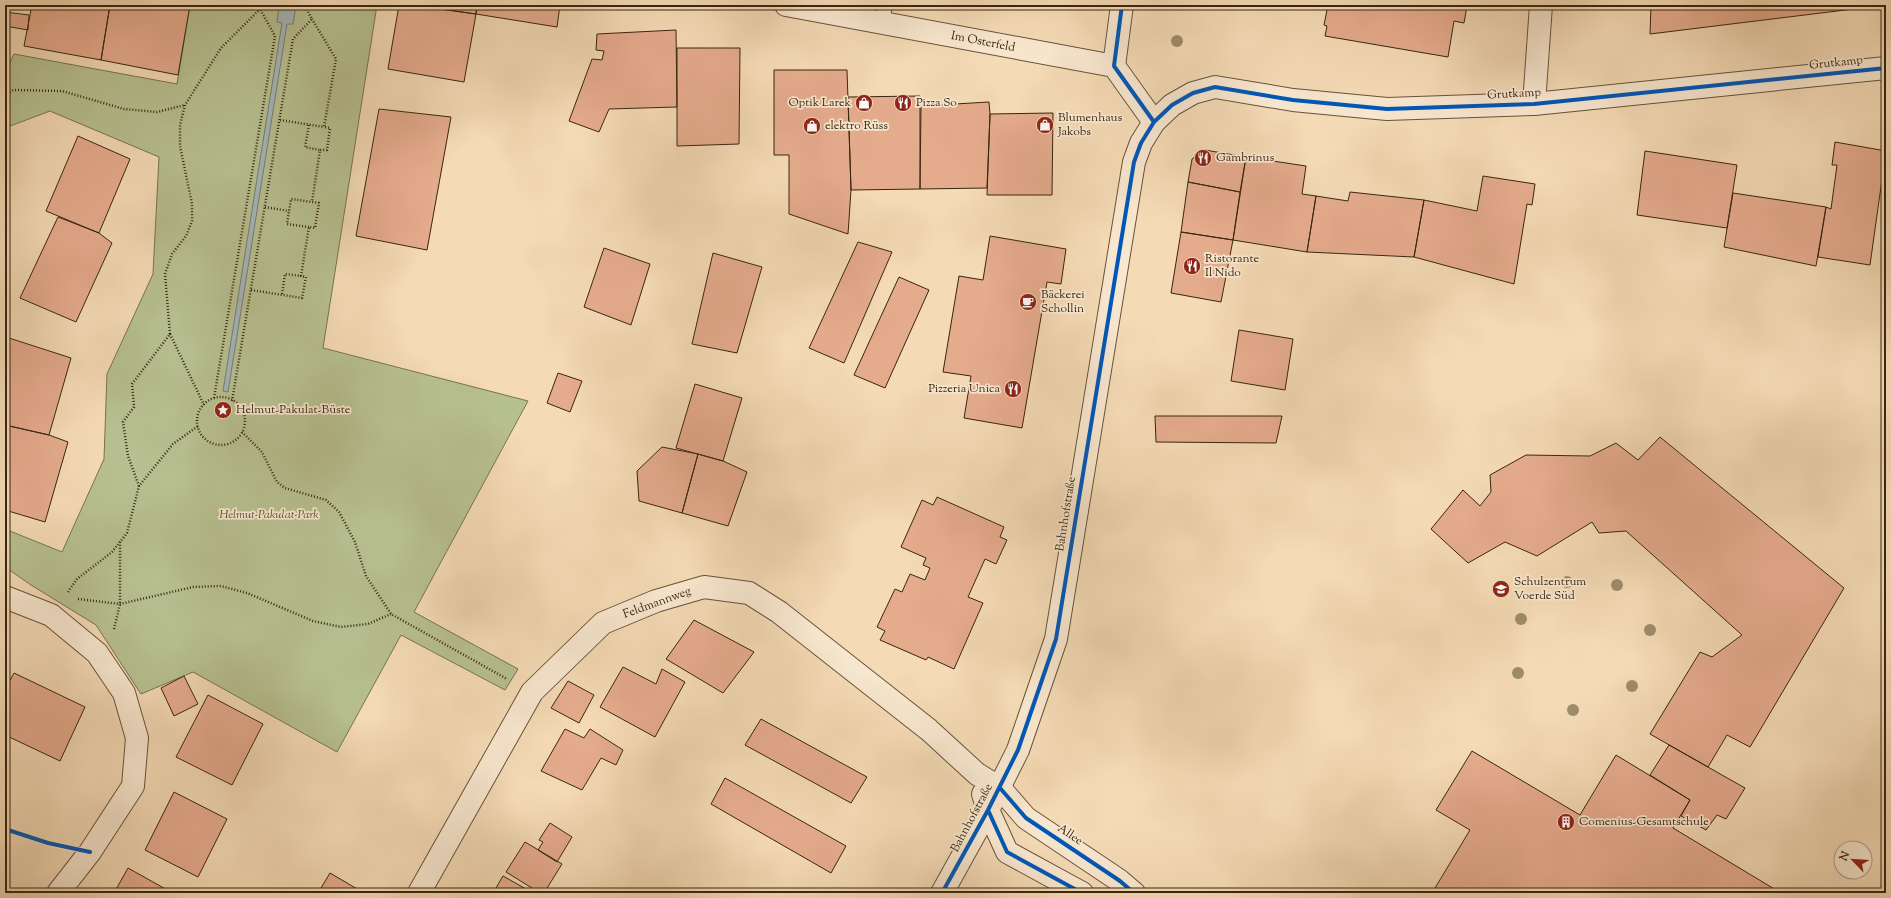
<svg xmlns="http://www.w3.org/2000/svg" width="1891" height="898" font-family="'Sorts Mill Goudy',serif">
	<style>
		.green { fill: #b7c091; stroke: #787350 }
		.water { fill: #a2b7b9; stroke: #787d75 }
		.building { fill: #e5ab8d; stroke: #382610 }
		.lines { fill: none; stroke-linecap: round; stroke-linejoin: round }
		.service-casing { stroke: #675339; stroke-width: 16 }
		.minor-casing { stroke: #675339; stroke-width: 24 }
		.tertiary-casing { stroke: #675339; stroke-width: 24 }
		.path { stroke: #382610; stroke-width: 2.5; stroke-dasharray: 1 2; stroke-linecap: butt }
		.service { stroke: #f8e7cf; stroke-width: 14 }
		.minor { stroke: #f8e7cf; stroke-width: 22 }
		.tertiary { stroke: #f8e7cf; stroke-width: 22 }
		.cycleway-casing { stroke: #f8e7cf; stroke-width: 6 }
		.cycleway { stroke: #0057b8; stroke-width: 4 }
		.tree { fill: #9e8c6c }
		.labels { text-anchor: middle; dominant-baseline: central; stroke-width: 3.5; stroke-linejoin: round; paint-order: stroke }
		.street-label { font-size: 12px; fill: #382610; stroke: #f8e7cf }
		.poi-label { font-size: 12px; fill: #382610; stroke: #f8e7cf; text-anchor: start }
		.park-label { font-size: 12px; font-style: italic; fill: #584c30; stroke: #f8e7cf }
	</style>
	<rect width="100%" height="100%" fill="#f4dab5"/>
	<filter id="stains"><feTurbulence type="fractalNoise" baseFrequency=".005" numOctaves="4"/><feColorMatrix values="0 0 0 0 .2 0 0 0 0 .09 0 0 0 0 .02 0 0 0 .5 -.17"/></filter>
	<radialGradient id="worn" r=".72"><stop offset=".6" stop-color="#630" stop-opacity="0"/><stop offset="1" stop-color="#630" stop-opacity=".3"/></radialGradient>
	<path class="green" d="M190,5H377L323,348L528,401L414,612L518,669L505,690L401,635L337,752L193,672L141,694L96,625L31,585L5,567V529L62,552L104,459L107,374L153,274L159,157L50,111L10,126L5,120V73L14,54L177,84Z"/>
	<path class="water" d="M279,5L296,6L293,24H287L228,392L223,391L282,23L277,22Z"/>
	<path class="building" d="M32,5H110L101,60L24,46Z
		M110,5H190L178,75L101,60Z
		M399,5H412L476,14L464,82L388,69Z
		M412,5H477L476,14Z
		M477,5H560L557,27L476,14Z
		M1328,5H1465L1467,6L1464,23L1454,21L1448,57L1325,36L1327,26L1324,25Z
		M1651,5H1886L1650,34Z
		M5,12L29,15L28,30L5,26Z
		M676,30L677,107L609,109L599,132L569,121L592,59L602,60L604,51L596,50L597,34Z
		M677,48H740L739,144L677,146Z
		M774,70H847L851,190L848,234L789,214V155H774Z
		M920,96V189L851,190L848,97Z
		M989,102L990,114L987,188L920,189L921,106Z
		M379,109L451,117L427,250L356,236Z
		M1053,113L1052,195H987L990,114Z
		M78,136L130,159L99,233L46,211Z
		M1835,142L1886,151L1870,265L1818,257L1826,207L1831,209L1837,165H1832Z
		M1205,150L1246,157L1240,192L1188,182L1192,159Z
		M1645,151L1737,165L1727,228L1637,215Z
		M1246,157L1306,166L1302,194L1316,196L1307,252L1233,240Z
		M1483,176L1535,184L1532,205L1527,204L1514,284L1414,257L1424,200L1477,211Z
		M1188,182L1240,192L1233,240L1181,232Z
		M1350,192L1424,200L1414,257L1307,252L1316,196L1348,201Z
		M1733,193L1826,207L1816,266L1724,247Z
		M58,217L99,233L112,243L76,322L20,298Z
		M1181,232L1233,240L1221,302L1171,293Z
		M990,236L1066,249L1061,284L1047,282L1022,428L964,418L971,376L943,372L959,276L983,280Z
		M858,242L892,252L844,363L809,348Z
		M604,248L650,264L631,325L584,307Z
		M713,253L762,267L737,353L692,344Z
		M899,277L929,290L885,388L854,375Z
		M1239,330L1293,339L1285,390L1231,381Z
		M9,338L71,358L49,435L5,425V352Z
		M558,373L582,381L570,412L547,403Z
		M695,384L742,398L723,461L676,448Z
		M1155,416H1282L1276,443L1156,442Z
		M5,425L49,435L68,442L45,522L5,510Z
		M1660,437L1844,588L1750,747L1727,735L1708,767L1650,734L1700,652L1712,657L1742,635L1626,531L1599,533L1592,522L1537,556L1505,542L1468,563L1431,529L1463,490L1480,506L1491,492L1490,475L1526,455L1590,456L1616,443L1638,460Z
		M662,447L698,454L682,513L639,501L637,471Z
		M698,454L723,461L747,472L728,526L682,513Z
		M937,497L1004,527L1000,537L1007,540L996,564L985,559L968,597L983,603L954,669L928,657L926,660L880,640L885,631L877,627L895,589L902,592L910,574L925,580L930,568L923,565L926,558L901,547L922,500L933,505Z
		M694,620L754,652L723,693L666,659Z
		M623,667L656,684L662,669L685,682L655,737L600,707Z
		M14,673L85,707L60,761L5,735V690Z
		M184,676L198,704L174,716L161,688Z
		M568,681L594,695L579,723L551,708Z
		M208,695L263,724L232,785L176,757Z
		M761,719L867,777L851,803L745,745Z
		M565,729L584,738L590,729L623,750L616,765L601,758L582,790L541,771Z
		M1669,745L1745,788L1726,819L1717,815L1706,830L1681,816L1690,800L1650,775Z
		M1472,751L1580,815L1616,755L1690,800L1673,828L1781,893H1432L1470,830L1436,810Z
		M725,778L846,846L831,873L711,804Z
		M174,792L227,819L198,877L145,850Z
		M550,823L572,837L557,862L538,850L543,842L539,840Z
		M525,842L562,864L544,893H540L506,872Z
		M5,861H7L10,893H5Z
		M128,868L169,891L168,893H114Z
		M330,873L364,893H318Z
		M503,876L526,889L524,893H493Z"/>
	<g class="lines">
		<defs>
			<path id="service" d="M882,23L885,5"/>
			<path id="minor" d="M786,5L1114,66L1154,122
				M1114,66L1122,5
				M1534,104L1541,5
				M5,597L51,615L97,653L124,693L137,738L133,786L90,852L58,893
				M983,794L988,810L1007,852L1082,893
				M419,893L532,692L603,623L656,601L704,587L749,593L779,612L929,730L977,774L1000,788L1026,818L1120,881L1134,893"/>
			<path id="tertiary" d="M942,893L988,810L1018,750L1056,639L1134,162L1141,143L1154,122L1172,105L1193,93L1215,87L1293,100L1387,109L1534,104L1886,68"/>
		</defs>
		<use href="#service" class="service-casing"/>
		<use href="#minor" class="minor-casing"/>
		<use href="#tertiary" class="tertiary-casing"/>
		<path class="path" d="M5,96L13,90L62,91L124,109L157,112L185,105
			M280,120L324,127
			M309,125L305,147L320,150
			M265,207L289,211
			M309,227L287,224L291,199L312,202
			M251,290L302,298L306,277L301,276L309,227L315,228L319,203L312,202L320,150H327L330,128L324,127L336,59L312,19
			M282,294L285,274L301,276
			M170,334L204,405
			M197 421a24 24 0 1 1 48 0a24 24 0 1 1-48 0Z
			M214,398L275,36L260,9
			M232,401L293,39L312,19L304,5
			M242,432L262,452L277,482L285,488L326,500L339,512L355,542L366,576L391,614L507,679
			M139,486L128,456L123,422L134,407L132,384L170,334L165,274L172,254L186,236L192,221V204L180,146V125L185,105L221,48L264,5
			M68,592L77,579L112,552L127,533L139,486L173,444L198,426
			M78,599L120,604L193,587L221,586L247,593L313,621L341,627L368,624L391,614
			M114,629L120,604V541
			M5,829L59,845"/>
		<use href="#service" class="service"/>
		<use href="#minor" class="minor"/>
		<use href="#tertiary" class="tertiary"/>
		<defs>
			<path id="cycleway" d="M1122,5L1114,66L1154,122
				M1000,788L1026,818L1120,881L1134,893
				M988,810L1007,852L1082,893
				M5,829L48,843L90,852
				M942,893L988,810L1018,750L1056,639L1134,162L1141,143L1154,122L1172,105L1193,93L1215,87L1293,100L1387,109L1534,104L1886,68"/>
		</defs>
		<use href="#cycleway" class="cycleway-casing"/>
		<use href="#cycleway" class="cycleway"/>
	</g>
	<g class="tree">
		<circle cx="1177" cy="41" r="6"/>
		<circle cx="1567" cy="582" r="6"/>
		<circle cx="1617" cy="585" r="6"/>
		<circle cx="1521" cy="619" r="6"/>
		<circle cx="1650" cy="630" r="6"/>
		<circle cx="1518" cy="673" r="6"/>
		<circle cx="1632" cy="686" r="6"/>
		<circle cx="1573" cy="710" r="6"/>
	</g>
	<defs>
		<symbol id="shop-disc" viewBox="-11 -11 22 22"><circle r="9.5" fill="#8f2418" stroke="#f8e7cf"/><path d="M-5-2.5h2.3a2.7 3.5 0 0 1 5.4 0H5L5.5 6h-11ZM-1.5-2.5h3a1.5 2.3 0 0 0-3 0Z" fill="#fff"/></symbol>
		<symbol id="restaurant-disc" viewBox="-11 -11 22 22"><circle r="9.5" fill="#8f2418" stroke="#f8e7cf"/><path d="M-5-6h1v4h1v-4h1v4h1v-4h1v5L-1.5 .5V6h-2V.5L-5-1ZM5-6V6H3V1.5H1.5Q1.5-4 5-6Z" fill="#fff"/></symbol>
		<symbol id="cafe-disc" viewBox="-11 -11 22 22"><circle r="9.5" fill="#8f2418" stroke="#f8e7cf"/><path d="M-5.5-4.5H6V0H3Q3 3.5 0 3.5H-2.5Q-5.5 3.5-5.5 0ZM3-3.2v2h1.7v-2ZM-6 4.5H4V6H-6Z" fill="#fff"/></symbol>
		<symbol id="sight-disc" viewBox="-11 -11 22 22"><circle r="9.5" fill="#8f2418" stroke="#f8e7cf"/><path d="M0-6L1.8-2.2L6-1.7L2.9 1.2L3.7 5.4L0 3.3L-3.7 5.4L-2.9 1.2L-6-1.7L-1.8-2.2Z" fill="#fff"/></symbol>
		<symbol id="school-disc" viewBox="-11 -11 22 22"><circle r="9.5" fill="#8f2418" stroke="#f8e7cf"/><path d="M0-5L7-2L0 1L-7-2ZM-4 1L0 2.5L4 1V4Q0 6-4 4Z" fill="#fff"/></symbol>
		<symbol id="building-disc" viewBox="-11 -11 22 22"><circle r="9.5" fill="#8f2418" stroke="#f8e7cf"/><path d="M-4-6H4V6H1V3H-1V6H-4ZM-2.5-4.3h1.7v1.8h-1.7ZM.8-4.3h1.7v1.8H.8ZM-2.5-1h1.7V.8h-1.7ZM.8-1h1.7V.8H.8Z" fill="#fff"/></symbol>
	</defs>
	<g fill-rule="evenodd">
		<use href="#shop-disc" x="854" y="93" width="20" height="20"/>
		<use href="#restaurant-disc" x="893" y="93" width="20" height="20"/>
		<use href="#shop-disc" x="1035" y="115" width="20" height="20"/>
		<use href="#shop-disc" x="802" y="116" width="20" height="20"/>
		<use href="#restaurant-disc" x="1193" y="148" width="20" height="20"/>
		<use href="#restaurant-disc" x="1182" y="256" width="20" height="20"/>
		<use href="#cafe-disc" x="1018" y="292" width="20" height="20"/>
		<use href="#restaurant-disc" x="1003" y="379" width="20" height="20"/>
		<use href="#sight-disc" x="213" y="400" width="20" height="20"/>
		<use href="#school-disc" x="1491" y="579" width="20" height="20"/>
		<use href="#building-disc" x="1556" y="812" width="20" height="20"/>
	</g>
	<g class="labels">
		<g class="street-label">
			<text transform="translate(983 42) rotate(11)">Im Osterfeld</text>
			<text transform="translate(1836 63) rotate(-6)">Grutkamp</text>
			<text transform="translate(1514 94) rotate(-3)">Grutkamp</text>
			<text transform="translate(1066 514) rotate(-81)">Bahnhofstraße</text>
			<text transform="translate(657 603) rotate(-20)">Feldmannweg</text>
			<text transform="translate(972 818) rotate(-62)">Bahnhofstraße</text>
			<text transform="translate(1070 835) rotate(34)">Allee</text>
		</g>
		<g class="poi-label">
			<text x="851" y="103" text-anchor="end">Optik Larek</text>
			<text x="916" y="103">Pizza So</text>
			<text x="1058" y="118">Blumenhaus<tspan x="1058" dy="14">Jakobs</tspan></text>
			<text x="825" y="126">elektro Rüss</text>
			<text x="1216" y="158">Gambrinus</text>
			<text x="1205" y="259">Ristorante<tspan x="1205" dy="14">Il Nido</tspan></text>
			<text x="1041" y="295">Bäckerei<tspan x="1041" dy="14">Schollin</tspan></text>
			<text x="1000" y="389" text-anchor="end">Pizzeria Unica</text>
			<text x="236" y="410">Helmut-Pakulat-Büste</text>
			<text x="1514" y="582">Schulzentrum<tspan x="1514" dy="14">Voerde Süd</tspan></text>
			<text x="1579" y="822">Comenius-Gesamtschule</text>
		</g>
		<g class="park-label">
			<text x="269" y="515">Helmut-Pakulat-Park</text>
		</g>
	</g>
	<rect width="1891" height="898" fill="none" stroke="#f4dab5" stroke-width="20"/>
	<rect x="6" y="6" width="1879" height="886" fill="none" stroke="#382610" stroke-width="2"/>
	<rect x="10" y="10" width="1871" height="878" fill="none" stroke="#382610"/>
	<g transform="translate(1853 860) rotate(295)"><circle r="19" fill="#f8e7cf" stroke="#ab9a83"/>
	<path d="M0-3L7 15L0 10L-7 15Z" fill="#8f2418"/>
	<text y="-6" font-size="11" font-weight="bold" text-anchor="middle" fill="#382610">N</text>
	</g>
	<rect width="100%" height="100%" filter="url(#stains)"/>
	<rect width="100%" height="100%" fill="url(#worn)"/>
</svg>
